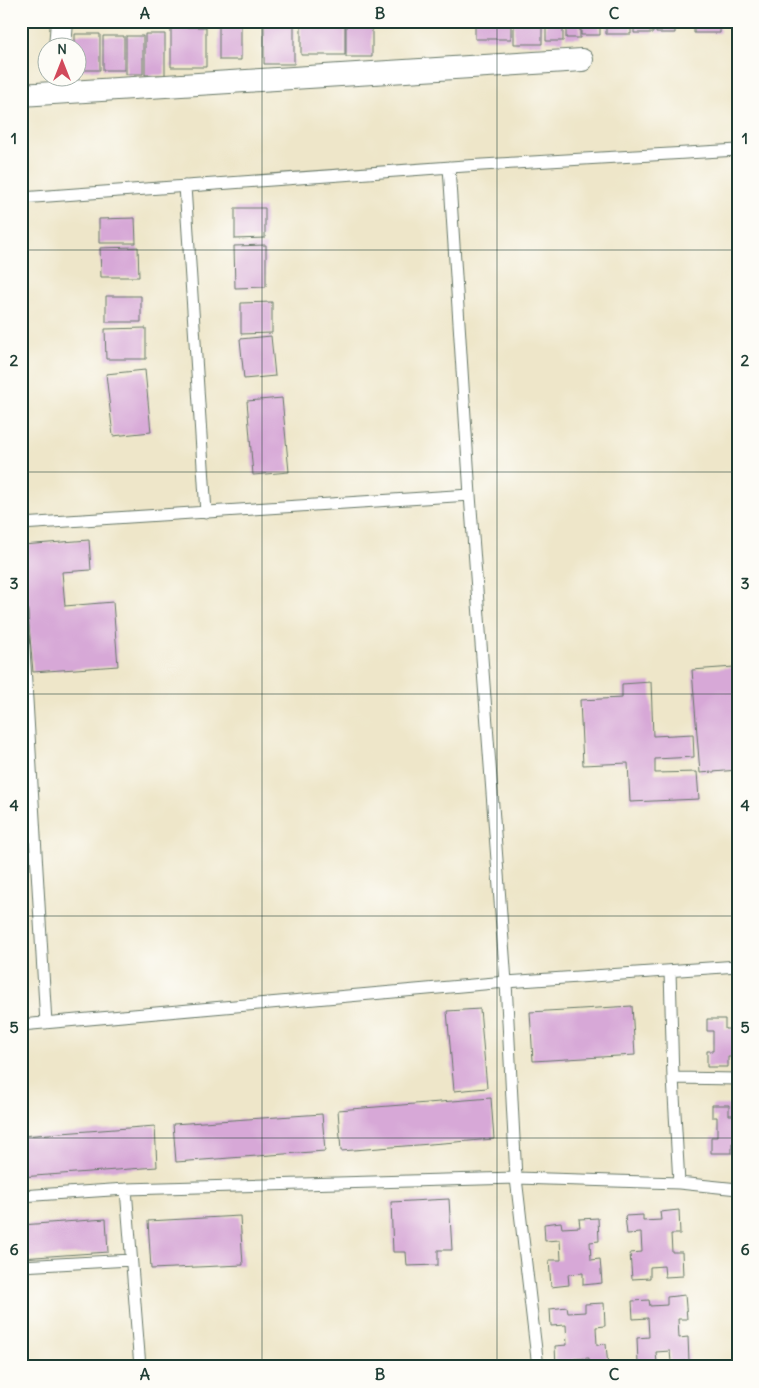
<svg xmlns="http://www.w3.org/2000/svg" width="759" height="1388" font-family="Delius,sans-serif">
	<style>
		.building { fill: #d7a8d7 }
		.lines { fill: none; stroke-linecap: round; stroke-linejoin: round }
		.lane-casing { stroke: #677868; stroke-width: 13 }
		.street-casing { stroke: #677868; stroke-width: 24 }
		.lane { stroke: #fff; stroke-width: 11 }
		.street { stroke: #fff; stroke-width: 22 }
		.grid { fill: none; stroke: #1f3d34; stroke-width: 1; stroke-opacity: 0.55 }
		.neatline { fill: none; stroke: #1f3d34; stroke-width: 2 }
		.grid-label { font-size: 16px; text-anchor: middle; font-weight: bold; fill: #1f3d34 }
	</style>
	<rect width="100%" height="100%" fill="#fdfcf7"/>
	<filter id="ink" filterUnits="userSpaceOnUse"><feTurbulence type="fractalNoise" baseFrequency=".02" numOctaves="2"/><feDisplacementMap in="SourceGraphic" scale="10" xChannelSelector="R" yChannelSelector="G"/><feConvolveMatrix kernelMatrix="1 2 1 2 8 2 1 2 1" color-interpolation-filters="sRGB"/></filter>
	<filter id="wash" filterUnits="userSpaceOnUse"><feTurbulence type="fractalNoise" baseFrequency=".0096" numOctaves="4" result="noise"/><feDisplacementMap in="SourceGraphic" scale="20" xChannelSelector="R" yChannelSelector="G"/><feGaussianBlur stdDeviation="1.12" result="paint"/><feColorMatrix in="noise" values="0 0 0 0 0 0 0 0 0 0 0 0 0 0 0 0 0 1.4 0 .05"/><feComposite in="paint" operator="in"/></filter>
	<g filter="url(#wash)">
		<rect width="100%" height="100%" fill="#eee6c9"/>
		<g id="blocks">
			<path class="building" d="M76,21H122V23H76Z
				M150,21H172V24H150Z
				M264,21H294V64H264Z
				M301,21H345V55H301Z
				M346,21H372V57H346Z
				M475,21H511V39H475Z
				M514,21H542V44H514Z
				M546,21H563V41H546Z
				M566,21H580V38H566Z
				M581,21H600V35H581Z
				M606,21H631V34H606Z
				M634,21H653V33H634Z
				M656,21H675V33H656Z
				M694,21H720V33H694Z
				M725,21H738V25H725Z
				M219,23H241V60H219Z
				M171,27H206V67H171Z
				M75,34H100V70H78V48H75Z
				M145,34H165V75H145Z
				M103,36H124V70H103Z
				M126,36H143V74H126Z
				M235,208H265V238L235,239Z
				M135,218L136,243H99V219Z
				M266,245V287L235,288L234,246Z
				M138,247L139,277H101L100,248Z
				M106,296H141V322H106Z
				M272,302V333L241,334V303Z
				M146,328V359H106L105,329Z
				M271,336L275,376L244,379L240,339Z
				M145,370L151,432L113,436L106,374Z
				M282,398L289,472L253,475L247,401Z
				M89,540L91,570L62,572L65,606L113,602L118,666L33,672L22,545Z
				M734,667L738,709V770L700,773L692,670Z
				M651,682L653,736L693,734L694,757L655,759V773L697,772L699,799L630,802L628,763L583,765L580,700L622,698V684Z
				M632,1006L635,1055L533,1061L530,1012Z
				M480,1009L487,1088L454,1091L447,1011Z
				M707,1019H725V1029H738V1057H728V1067H707V1051H713V1031H707Z
				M491,1098L494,1139L341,1151L338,1110Z
				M712,1105H729V1115H738V1143H732V1153H711V1137H717V1117H712Z
				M322,1114L325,1151L176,1162L173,1124Z
				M155,1126L157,1167L21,1177V1136Z
				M449,1199L452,1250H438V1265L407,1266L406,1252H393L391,1202Z
				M679,1210L680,1234H671L672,1252H682L683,1276L665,1277L664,1266L650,1267V1278L632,1279L630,1253L642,1252L641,1233L627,1234L625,1216L643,1215V1221L661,1220L660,1212Z
				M240,1216L243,1265L151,1269L148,1221Z
				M598,1218L599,1241L590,1242L591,1260L600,1259L602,1283L583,1285V1273L568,1274L569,1285L551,1287L549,1260H561L560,1240L545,1241L544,1224L561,1222L562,1228L580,1227L579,1219Z
				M106,1219L108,1252L21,1258V1225Z
				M685,1295L687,1319H678L679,1338L688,1337L689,1361L671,1362L670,1351L656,1352L657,1363L638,1364L637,1338L649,1337L648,1318L633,1319L632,1301L649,1300L650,1306L667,1305V1297Z
				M604,1303L605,1326L596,1327L597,1345L606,1344L608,1367H589V1358L574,1359L575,1367H556L555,1346L567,1345L566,1325L551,1326L550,1309L567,1307L568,1313L585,1312V1304Z"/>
		</g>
	</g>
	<g filter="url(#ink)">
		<use href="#blocks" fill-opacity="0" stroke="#677868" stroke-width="1"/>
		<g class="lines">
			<defs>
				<path id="lane" d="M449,167L470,495L506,982L516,1178L538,1367
					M185,186L206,513
					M21,198L465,166L738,150
					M21,524L470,495
					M21,598L46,1023
					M670,971L673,1078L679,1183
					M21,1025L506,982L738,966
					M673,1078L738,1079
					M126,1189L140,1367
					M21,1196L126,1189L516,1178L679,1183L738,1189
					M21,1266L131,1260"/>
				<path id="street" d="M60,48L62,21
					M21,95L582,60"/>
			</defs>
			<use href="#lane" class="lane-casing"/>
			<use href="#street" class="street-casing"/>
			<use href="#lane" class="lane"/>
			<use href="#street" class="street"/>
		</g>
	</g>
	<path class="grid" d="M262,21V1367M497,21V1367M21,250H738M21,472H738M21,694H738M21,916H738M21,1138H738"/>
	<rect width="759" height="1388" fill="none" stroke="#fdfcf7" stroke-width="55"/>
	<g transform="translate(62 62)"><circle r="24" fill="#fdfcf7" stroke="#a4b0a9"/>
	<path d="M0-4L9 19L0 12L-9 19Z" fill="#d1495b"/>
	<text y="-8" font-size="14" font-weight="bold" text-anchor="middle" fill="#1f3d34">N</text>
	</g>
	<rect x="28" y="28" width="704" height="1332" class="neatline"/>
	<g class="grid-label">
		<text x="145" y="19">A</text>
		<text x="380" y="19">B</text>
		<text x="614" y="19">C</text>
		<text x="14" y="144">1</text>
		<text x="745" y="144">1</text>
		<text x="14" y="366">2</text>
		<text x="745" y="366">2</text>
		<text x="14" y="589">3</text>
		<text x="745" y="589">3</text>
		<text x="14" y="811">4</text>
		<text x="745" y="811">4</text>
		<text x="14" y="1033">5</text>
		<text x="745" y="1033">5</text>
		<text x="14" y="1255">6</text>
		<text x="745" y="1255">6</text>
		<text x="145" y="1380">A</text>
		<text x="380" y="1380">B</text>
		<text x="614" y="1380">C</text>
	</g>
</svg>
